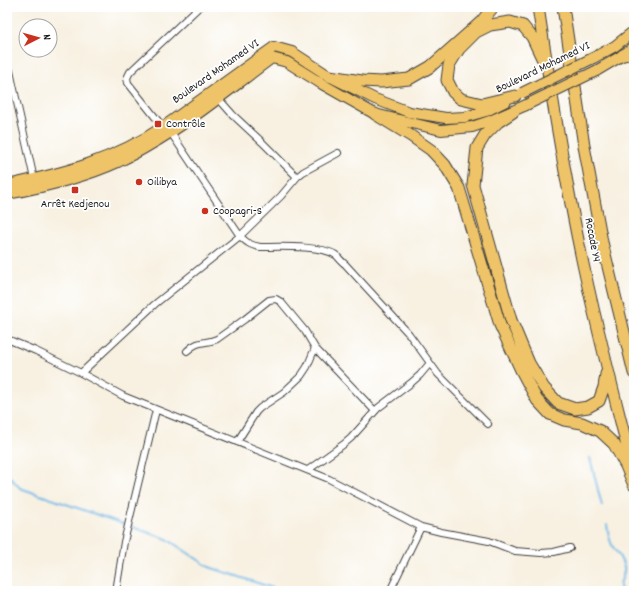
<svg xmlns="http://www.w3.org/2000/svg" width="641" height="598" font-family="Dekko,sans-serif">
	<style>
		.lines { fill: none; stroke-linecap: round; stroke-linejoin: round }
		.stream { stroke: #6db8e6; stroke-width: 2 }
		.street-casing { stroke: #3d3c3a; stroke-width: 8 }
		.primary-casing { stroke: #3d3c3a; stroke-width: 12 }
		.highway-casing { stroke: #3d3c3a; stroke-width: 13 }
		.street { stroke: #fff; stroke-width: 6 }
		.primary { stroke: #efc469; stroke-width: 10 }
		.highway { stroke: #efc469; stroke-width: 11 }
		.primary-bridge-casing { stroke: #3d3c3a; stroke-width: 12; stroke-linecap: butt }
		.primary-bridge { stroke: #efc469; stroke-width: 10 }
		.poi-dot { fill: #c8321e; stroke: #fff; stroke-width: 1.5 }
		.labels { text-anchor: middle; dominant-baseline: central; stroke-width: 3.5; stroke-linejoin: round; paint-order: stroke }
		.street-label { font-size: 12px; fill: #1c1c1c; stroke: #fff }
		.poi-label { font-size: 12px; fill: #1c1c1c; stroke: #fff; text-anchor: start }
	</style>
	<rect width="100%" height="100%" fill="#fff"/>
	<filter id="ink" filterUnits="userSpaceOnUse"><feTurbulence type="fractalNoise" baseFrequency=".025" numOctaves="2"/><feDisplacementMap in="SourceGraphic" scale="8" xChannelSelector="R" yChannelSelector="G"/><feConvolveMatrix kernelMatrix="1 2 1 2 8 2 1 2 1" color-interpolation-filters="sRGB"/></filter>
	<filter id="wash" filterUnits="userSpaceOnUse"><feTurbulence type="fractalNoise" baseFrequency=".012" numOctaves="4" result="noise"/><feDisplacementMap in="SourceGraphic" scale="16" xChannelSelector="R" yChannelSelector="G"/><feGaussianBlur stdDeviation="0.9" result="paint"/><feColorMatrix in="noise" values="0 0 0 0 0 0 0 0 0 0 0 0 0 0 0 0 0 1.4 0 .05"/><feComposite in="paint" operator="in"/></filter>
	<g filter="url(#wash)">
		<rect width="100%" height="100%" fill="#f8f1e2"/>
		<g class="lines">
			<path class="stream" d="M590,458L602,506
				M7,474L20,488L167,539L209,567L282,591
				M607,525C608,533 609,540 613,547C617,553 622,559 624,567C626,575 617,582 621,591"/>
		</g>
	</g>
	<g filter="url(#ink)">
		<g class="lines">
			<defs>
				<path id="street" d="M10,71L34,179
					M218,98L233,115L262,142L297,177L303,172L338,153
					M163,127L128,83L127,78L130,72L199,7
					M171,133L240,236C247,243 250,245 260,247C280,247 320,245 336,255C339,258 342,262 345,264L409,334L438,374L488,424
					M7,339L36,351L81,373L123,396L329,479L421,527L441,532L489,541L515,551L541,553L554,552L570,548
					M187,351C199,339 204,345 217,339L245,319L269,300L276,299L281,302L305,331L315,348L375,411
					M81,373L155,304L240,236L281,196L297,177
					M237,442L256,412L260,408L284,392L301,376L307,367L315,348
					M308,470L344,444L351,438L378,408L411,383L420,375L430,363
					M116,591L124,542L156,410
					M390,591L421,527"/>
				<path id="primary" d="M593,58L615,46L634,31
					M596,71L623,55L634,47
					M7,185C64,173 114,160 163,127L274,47L292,52L329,76L375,99L409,112L446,118L465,117L486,111L506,101
					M7,194C45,187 83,178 118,162C128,157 138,152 148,146C192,121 231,88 272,58L287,62L322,84L375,114L407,122L441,130L472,127L490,121L524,106"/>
				<path id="highway" d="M538,7C551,93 565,179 583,264C598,333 616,402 633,470
					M563,7L584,146L602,242L634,373
					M623,55L634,53
					M329,76L362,81L381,82L409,79L430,67L482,21L493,7
					M515,96L482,104L461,99L453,92L447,80L449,65L459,49L476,32L490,25L510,22L523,26L532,37L542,58
					M513,112L498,122L485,135L477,148L473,185L511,320L529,363L544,388L558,403L575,409L588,407L599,401L604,387L606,374
					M375,114L411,136L431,150L445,165L459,188L500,325L521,370L537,400L550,414L564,420L582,423L600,431L614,444L626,466L634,485"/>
			</defs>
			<use href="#street" class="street-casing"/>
			<use href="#primary" class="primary-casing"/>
			<use href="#highway" class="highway-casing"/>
			<use href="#street" class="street"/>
			<use href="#primary" class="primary"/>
			<use href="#highway" class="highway"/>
			<defs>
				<path id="primary-bridge" d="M522,93L593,58
					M524,106L596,71"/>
			</defs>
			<use href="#primary-bridge" class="primary-bridge-casing"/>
			<use href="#primary-bridge" class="primary-bridge"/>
		</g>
	</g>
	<g class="poi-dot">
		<rect x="154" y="120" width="8" height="8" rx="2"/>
		<circle cx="139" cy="182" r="4"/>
		<rect x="71" y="186" width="8" height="8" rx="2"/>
		<circle cx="205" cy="211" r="4"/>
	</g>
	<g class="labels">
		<g class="street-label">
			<text transform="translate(543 68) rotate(-26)">Boulevard Mohamed VI</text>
			<text transform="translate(216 72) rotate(-35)">Boulevard Mohamed VI</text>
			<text transform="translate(592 240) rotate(79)">Rocade Y4</text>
		</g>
		<g class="poi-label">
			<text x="166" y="124">Contrôle</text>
			<text x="147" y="182">Oilibya</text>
			<text x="75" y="204" text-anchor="middle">Arrêt Kedjenou</text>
			<text x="213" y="211">Coopagri-S</text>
		</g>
	</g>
	<rect width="641" height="598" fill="none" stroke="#fff" stroke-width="24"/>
	<g transform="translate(38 38) rotate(84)"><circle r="19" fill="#ffffff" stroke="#a4a4a4"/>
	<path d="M0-3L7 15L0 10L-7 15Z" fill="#c8321e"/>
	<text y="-6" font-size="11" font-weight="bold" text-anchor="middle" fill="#1c1c1c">N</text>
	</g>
</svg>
